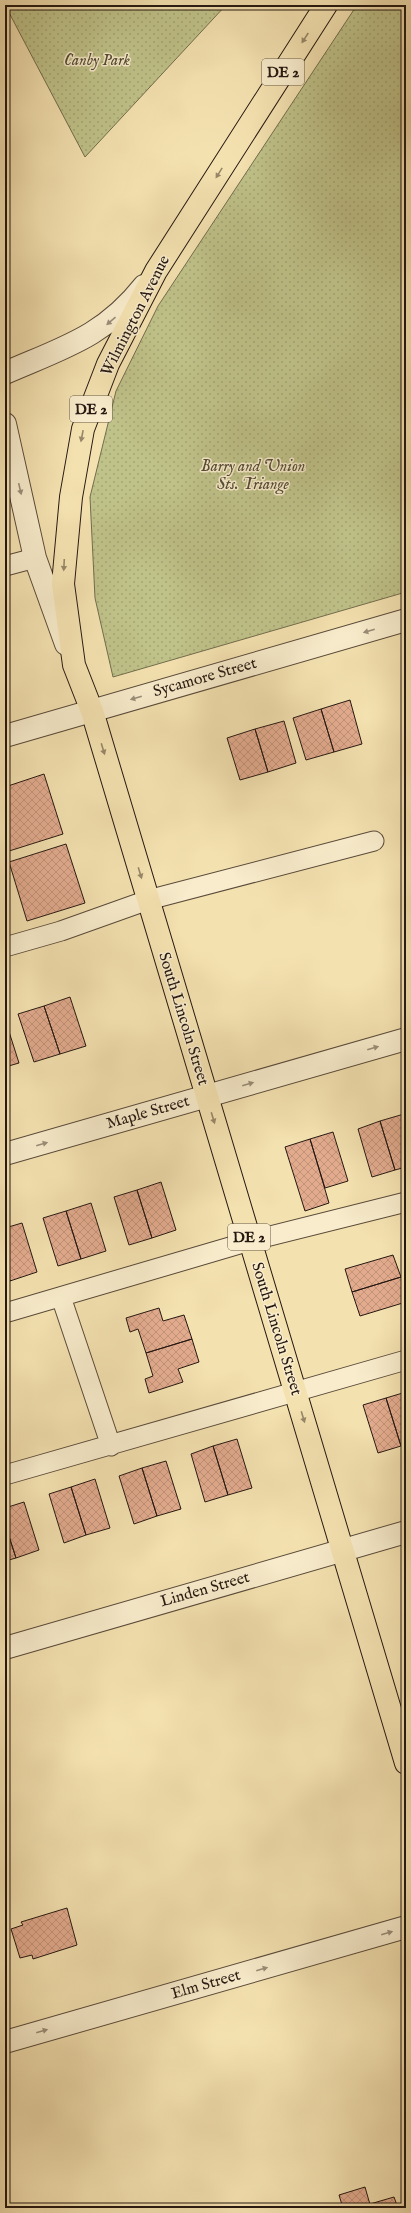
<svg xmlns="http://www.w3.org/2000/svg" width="411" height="2213" font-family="'IM FELL English',serif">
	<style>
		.grass { fill: url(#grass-dots); stroke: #726d4d }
		.building { fill: url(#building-cross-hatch); stroke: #251811 }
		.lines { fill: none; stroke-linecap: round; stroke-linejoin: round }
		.service-casing { stroke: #594a39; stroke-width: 21 }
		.minor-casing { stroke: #594a39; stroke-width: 24 }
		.primary-casing { stroke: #251811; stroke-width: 24 }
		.service { stroke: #f8eccc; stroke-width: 19 }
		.minor { stroke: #f8eccc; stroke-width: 22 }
		.primary { stroke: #f4e1b0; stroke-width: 22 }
		.oneway { fill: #978768 }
		.oneway2 { fill: #998d78 }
		.labels { text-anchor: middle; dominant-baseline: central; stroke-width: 3; stroke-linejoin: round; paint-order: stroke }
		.shield { fill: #f8eccc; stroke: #645849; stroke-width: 1 }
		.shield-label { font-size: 15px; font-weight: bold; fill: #251811 }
		.park-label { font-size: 16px; font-style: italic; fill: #534b35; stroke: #f8eccc }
		.street-label { font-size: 16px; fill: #251811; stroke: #f8eccc }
	</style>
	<defs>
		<pattern id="grass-dots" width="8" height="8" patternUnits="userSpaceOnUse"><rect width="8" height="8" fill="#bfc289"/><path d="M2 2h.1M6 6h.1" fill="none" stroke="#a4a675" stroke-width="1.8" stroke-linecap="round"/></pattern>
		<pattern id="building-cross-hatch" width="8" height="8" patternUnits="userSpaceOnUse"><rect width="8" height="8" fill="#e2ab8e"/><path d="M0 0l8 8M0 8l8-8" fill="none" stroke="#c29279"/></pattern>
	</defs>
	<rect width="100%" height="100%" fill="#f4e1b0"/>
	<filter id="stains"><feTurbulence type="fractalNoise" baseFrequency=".005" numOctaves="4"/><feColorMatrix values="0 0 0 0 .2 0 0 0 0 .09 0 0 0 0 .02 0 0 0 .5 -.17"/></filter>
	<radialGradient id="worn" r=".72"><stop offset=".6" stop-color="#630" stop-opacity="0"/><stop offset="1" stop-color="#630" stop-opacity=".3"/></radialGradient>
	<path class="grass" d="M5,5H226L85,157Z
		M357,5H406V592L113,677L95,598L90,497L116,391L158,306Z"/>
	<path class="building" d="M350,700L362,744L334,752L321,709Z
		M321,709L334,752L306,760L293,718Z
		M284,721L296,763L268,772L255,729Z
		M255,729L268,772L240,780L227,738Z
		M44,774L63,834L6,852L5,787Z
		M66,844L85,903L27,921L9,862Z
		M70,997L86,1046L60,1054L44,1006Z
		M44,1006L60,1054L34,1062L18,1014Z
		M5,1019L19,1063L5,1067Z
		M404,1114L406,1167L395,1170L380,1121Z
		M380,1121L395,1170L372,1177L358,1129Z
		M333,1132L348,1181L325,1188L310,1139Z
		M310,1139L329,1203L305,1211L285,1147Z
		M161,1182L176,1230L152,1238L137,1190Z
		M137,1190L152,1238L129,1245L114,1197Z
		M91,1203L106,1251L81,1259L66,1211Z
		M66,1211L81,1259L58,1266L43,1218Z
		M22,1223L37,1272L10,1281L5,1264V1228Z
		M393,1255L401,1277L352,1292L345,1269Z
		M5,1264L10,1281L5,1282Z
		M401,1277L406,1294V1302L360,1316L352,1292Z
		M159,1308L163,1321L184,1315L192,1339L146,1353L138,1329L130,1332L126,1318Z
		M192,1339L199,1362L178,1369L183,1382L149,1393L145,1379L153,1376L146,1353Z
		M406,1392V1445L401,1446L386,1398Z
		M386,1398L401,1446L378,1453L363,1405Z
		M237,1439L252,1488L228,1495L213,1446Z
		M213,1446L228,1495L205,1502L191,1454Z
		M166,1461L181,1509L157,1516L142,1468Z
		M142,1468L157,1516L134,1524L119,1476Z
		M95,1479L110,1528L86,1535L71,1487Z
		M71,1487L86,1535L64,1543L49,1494Z
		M24,1502L39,1550L16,1558L5,1524V1508Z
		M5,1524L16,1558L5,1561Z
		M67,1908L77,1945L33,1959L32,1955L20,1958L11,1929L23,1925L21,1922Z
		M365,2187L371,2208H343L339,2195Z
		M394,2197L398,2208H371L370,2204Z"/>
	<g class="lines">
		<defs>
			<path id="service" d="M5,566L35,558
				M5,947L61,931L148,900L374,841
				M61,1297L111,1446
				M5,1313L250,1241L406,1202
				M5,1475L406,1360"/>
			<path id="minor" d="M5,373C62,348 104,337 144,286
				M5,424L35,558L66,644
				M5,736L406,620
				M5,1154L406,1039
				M5,1648L406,1532
				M5,2042L406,1927"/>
			<path id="primary" d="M326,5L156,271L108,364L83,429L71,497L63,584L74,665L92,711L406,1763"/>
		</defs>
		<use href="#service" class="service-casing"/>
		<use href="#minor" class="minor-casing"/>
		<use href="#primary" class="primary-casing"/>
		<use href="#service" class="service"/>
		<use href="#minor" class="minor"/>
		<use href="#primary" class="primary"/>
	</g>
	<defs><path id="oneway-solid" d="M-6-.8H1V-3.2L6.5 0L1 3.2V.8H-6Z"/></defs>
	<g class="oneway">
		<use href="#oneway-solid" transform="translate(305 38) rotate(123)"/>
		<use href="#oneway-solid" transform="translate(219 173) rotate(122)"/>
		<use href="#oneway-solid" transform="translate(82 436) rotate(101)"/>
		<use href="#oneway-solid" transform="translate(64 565) rotate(93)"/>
		<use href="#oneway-solid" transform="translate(103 749) rotate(73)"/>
		<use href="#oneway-solid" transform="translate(140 873) rotate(73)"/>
		<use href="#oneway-solid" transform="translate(213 1118) rotate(73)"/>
		<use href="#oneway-solid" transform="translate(303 1417) rotate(73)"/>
	</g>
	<g class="oneway2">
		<use href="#oneway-solid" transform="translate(111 321) rotate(139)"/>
		<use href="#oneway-solid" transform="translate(20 489) rotate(77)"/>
		<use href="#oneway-solid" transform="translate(369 631) rotate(164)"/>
		<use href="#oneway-solid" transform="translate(136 698) rotate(164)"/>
		<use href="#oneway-solid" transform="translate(373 1048) rotate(-16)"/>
		<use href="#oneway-solid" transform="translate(248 1084) rotate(-16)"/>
		<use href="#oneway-solid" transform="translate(42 1144) rotate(-16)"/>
		<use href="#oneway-solid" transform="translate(387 1933) rotate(-16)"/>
		<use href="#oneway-solid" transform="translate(262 1969) rotate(-16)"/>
		<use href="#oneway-solid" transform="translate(42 2031) rotate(-16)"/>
	</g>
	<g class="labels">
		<g class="shield">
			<rect x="262" y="59" width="42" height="26" rx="3"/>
			<rect x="70" y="396" width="42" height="26" rx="3"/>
			<rect x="228" y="1224" width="42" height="26" rx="3"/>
		</g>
		<g class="shield-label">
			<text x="283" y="72">DE 2</text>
			<text x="91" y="409">DE 2</text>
			<text x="249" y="1237">DE 2</text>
		</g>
		<g class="park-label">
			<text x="97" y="61">Canby Park</text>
			<text x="253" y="467">Barry and Union<tspan x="253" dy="18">Sts. Triange</tspan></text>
		</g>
		<g class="street-label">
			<text transform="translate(136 316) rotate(-63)">Wilmington Avenue</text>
			<text transform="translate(205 678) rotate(-16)">Sycamore Street</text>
			<text transform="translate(183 1019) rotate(73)">South Lincoln Street</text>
			<text transform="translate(148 1113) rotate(-16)">Maple Street</text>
			<text transform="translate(276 1329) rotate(73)">South Lincoln Street</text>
			<text transform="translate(205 1590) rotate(-16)">Linden Street</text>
			<text transform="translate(206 1985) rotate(-16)">Elm Street</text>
		</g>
	</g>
	<rect width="411" height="2213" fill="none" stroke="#f4e1b0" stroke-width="20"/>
	<rect x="6" y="6" width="399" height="2201" fill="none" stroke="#251811" stroke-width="2"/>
	<rect x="10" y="10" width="391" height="2193" fill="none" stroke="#251811"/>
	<rect width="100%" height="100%" filter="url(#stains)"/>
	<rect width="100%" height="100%" fill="url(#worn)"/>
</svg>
